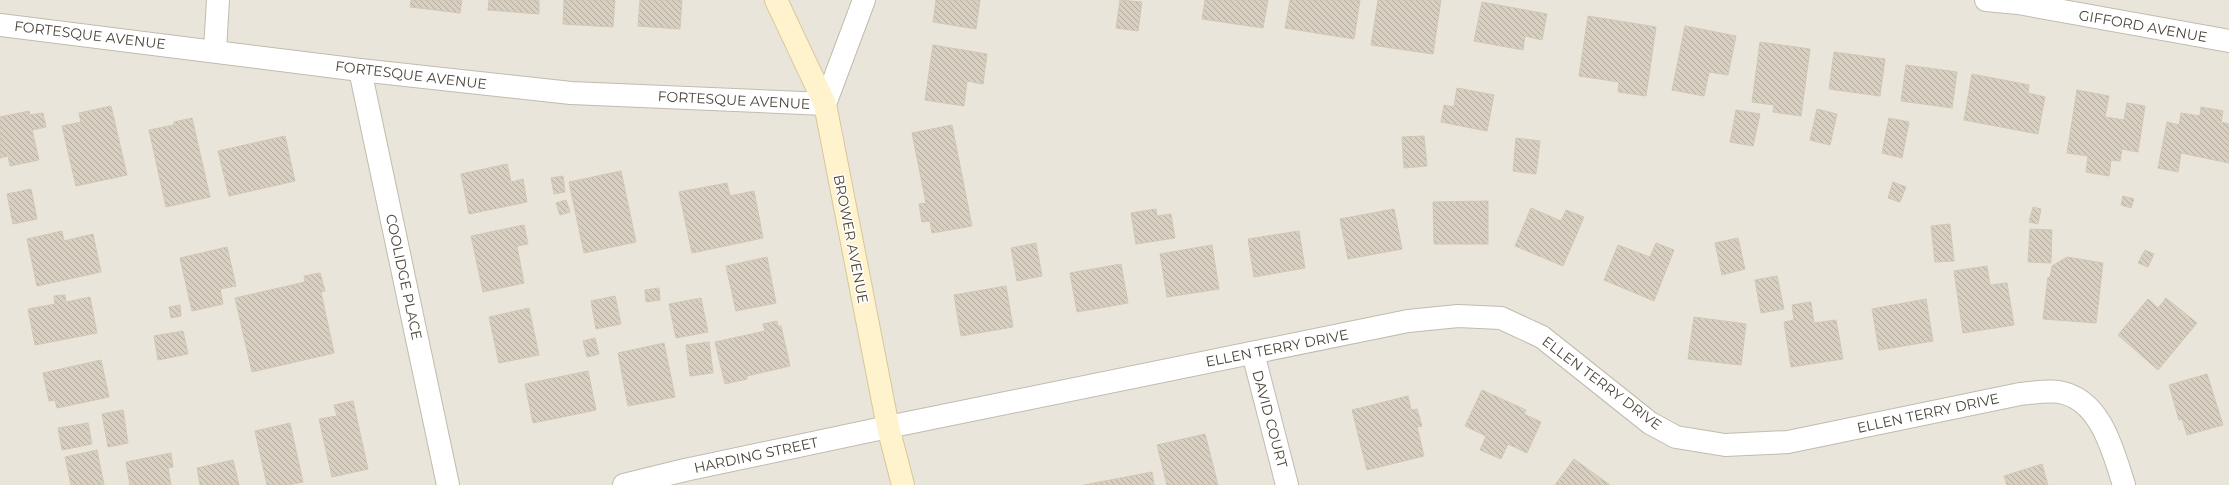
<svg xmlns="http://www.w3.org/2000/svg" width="2229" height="485" viewBox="0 0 2229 485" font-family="Montserrat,sans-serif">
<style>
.residential{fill:#eae5da}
.building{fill:url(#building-back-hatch);stroke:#d3c7b4}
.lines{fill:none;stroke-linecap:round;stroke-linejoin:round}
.street-casing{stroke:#c2bbae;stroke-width:24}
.secondary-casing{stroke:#d6c79b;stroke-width:24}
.street{stroke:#fff;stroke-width:22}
.secondary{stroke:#fff3cd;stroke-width:22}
.labels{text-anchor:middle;stroke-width:3;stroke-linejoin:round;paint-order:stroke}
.street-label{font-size:14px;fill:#4b4439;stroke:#fff}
</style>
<defs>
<pattern id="building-back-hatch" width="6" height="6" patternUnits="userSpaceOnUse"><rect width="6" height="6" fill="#d8cfc1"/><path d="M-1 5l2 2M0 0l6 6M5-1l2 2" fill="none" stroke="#b1aa9e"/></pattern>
</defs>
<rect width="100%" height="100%" fill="#f6f3ec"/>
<!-- residential -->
<rect class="residential" x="0" y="0" width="2229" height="485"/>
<!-- building -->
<g class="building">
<polygon points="411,0 462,0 460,13 410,7"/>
<polygon points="489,0 539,0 539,14 488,10"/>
<polygon points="564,0 615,0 613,27 563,24"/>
<polygon points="640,0 682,0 680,29 638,26"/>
<polygon points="936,0 980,0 976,29 933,22"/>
<polygon points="1120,0 1142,2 1138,31 1116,28"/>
<polygon points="1205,0 1268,0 1263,28 1202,19"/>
<polygon points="1290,0 1360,0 1354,39 1285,28"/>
<polygon points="1378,0 1441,0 1433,54 1371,45"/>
<polygon points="1482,2 1547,14 1542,40 1525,36 1523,50 1474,41"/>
<polygon points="1588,16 1656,27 1646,96 1618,92 1619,82 1579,76"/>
<polygon points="1685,26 1736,36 1728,75 1709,72 1704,96 1672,90"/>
<polygon points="1760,42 1810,49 1801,116 1773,112 1774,105 1752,102"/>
<polygon points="933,45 987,54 983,84 967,81 964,106 925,100"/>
<polygon points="1834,52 1885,59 1880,96 1829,89"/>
<polygon points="1906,65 1957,72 1952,108 1901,101"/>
<polygon points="1972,74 2029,85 2028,93 2045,97 2038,134 1964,120"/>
<polygon points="1457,88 1494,95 1487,131 1441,122 1444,105 1454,107"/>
<polygon points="2077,90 2109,96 2105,117 2124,120 2127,103 2145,106 2138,152 2122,149 2120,161 2111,160 2109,176 2086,172 2088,156 2067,153"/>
<polygon points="111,106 127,175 76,186 62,126 81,122 79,113"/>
<polygon points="2201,107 2223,111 2221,122 2229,124 2229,163 2181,153 2178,172 2158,168 2167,122 2179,125 2181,113 2200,116"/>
<polygon points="1817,109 1837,114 1830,145 1810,140"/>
<polygon points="1736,110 1760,114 1753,146 1730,142"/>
<polygon points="29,111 30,115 43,113 46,127 32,130 39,160 10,166 8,156 0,158 0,117"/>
<polygon points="192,118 210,197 166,207 149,130 174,125 174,122"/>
<polygon points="1889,118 1909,122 1902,158 1882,153"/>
<polygon points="952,125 972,226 932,233 930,221 922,222 919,204 926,203 912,133"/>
<polygon points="285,136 295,181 229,196 218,151"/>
<polygon points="1424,136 1427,166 1404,168 1402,137"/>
<polygon points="1516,138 1540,141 1536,174 1513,171"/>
<polygon points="507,164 511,182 523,179 527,202 469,214 461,174"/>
<polygon points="621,171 636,242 584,253 569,182"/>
<polygon points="563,176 565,192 554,194 551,178"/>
<polygon points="1893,182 1906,187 1900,202 1888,198"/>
<polygon points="727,183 730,196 754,191 763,238 692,253 679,192"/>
<polygon points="31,189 37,219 13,224 7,194"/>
<polygon points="2123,196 2134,199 2131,208 2121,205"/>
<polygon points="566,200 570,212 560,215 556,203"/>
<polygon points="1488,201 1488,244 1434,244 1433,202"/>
<polygon points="2033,207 2041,209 2038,224 2029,222"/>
<polygon points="1531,208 1561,221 1566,210 1584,217 1563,266 1515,246"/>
<polygon points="1156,209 1157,216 1171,214 1175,238 1136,244 1131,213"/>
<polygon points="1394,209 1402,249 1348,259 1340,219"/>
<polygon points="1950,224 1954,261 1935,262 1931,226"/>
<polygon points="524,225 528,244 517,246 524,283 483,292 471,236"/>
<polygon points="2030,229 2052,230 2051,263 2028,262"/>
<polygon points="62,231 64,241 93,234 101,272 37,286 27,239"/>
<polygon points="1299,231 1305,268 1254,277 1248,239"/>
<polygon points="1738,238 1745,269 1722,275 1715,243"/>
<polygon points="1036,243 1042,276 1017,281 1011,248"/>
<polygon points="1656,243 1674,250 1654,301 1604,280 1618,245 1650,257"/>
<polygon points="1212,245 1219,289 1167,297 1160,254"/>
<polygon points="227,247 236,286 220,289 223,304 192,311 180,258"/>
<polygon points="2145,250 2154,254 2148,267 2138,263"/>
<polygon points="767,257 776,303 736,311 726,266"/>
<polygon points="2067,257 2103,263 2096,323 2043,319 2048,277 2050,278 2052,266"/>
<polygon points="1121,264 1128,303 1077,312 1070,273"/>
<polygon points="1987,266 1990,285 2007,283 2014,325 1963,333 1954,271"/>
<polygon points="320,273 325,291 321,292 334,353 252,372 235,298 305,282 304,276"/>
<polygon points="1777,276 1784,309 1761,313 1755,280"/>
<polygon points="1006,286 1013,327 961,336 954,295"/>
<polygon points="659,288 660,300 646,302 645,290"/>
<polygon points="65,295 66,302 90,297 97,333 35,345 28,309 55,304 54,296"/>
<polygon points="615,296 621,324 596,329 591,301"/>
<polygon points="701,298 708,332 676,338 669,304"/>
<polygon points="2166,298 2197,323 2158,370 2118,335 2148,299 2158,308"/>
<polygon points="1926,299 1933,341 1879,350 1872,309"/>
<polygon points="1811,302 1814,323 1836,320 1843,359 1791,367 1784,322 1794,320 1792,305"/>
<polygon points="180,305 181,316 171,318 169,307"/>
<polygon points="529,308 539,355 499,363 489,317"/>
<polygon points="1694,317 1746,324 1741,365 1688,359"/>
<polygon points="777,321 778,326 781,326 790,366 747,376 747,379 725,384 715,342 765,331 763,324"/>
<polygon points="183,331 188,354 158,360 154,336"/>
<polygon points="595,338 599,354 587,357 583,341"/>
<polygon points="709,342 713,373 690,376 686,345"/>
<polygon points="664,343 675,397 628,406 618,353"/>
<polygon points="101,360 109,397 57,408 55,400 49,401 43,373"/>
<polygon points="588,371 596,410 533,423 525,384"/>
<polygon points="2207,374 2223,425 2187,435 2182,419 2179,420 2169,385"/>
<polygon points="1482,390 1526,410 1524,414 1541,422 1527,453 1508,444 1501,459 1480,450 1486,436 1465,426"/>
<polygon points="1408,396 1411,410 1417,409 1422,426 1417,427 1424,456 1367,470 1352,410"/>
<polygon points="353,401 368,469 332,477 319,419 337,416 334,405"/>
<polygon points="123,410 128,443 108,447 102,414"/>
<polygon points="88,423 92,444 62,450 58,428"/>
<polygon points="290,423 303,482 288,485 267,485 255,431"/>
<polygon points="1205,434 1218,485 1167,485 1157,445"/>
<polygon points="97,450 104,485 71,485 65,457"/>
<polygon points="171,453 173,467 168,468 171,485 130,485 126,462"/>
<polygon points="1574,459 1610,485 1555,485"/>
<polygon points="233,460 239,485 200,485 197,468"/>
<polygon points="2042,464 2048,485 2007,485 2004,476"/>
<polygon points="1152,472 1154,485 1084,485"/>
</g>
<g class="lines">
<!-- street casing -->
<g class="street-casing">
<g id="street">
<polyline points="1986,0 2018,3 2229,41"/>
<polyline points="0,25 360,70 571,93 825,104 864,0"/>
<polyline points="215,50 218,0"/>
<polyline points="360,70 448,485"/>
<polyline points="1253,353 1287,485"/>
<path d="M624,485L685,470L888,427L1408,321L1458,316L1501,318L1542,337L1650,423L1676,437L1725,445L1788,442L2020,394C2032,393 2047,390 2059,392C2101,399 2113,451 2124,485"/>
</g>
</g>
<!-- secondary casing -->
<g class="secondary-casing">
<polyline id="secondary" points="776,0 825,104 888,427 903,485"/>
</g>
<!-- street -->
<use href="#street" class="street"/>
<!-- secondary -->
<use href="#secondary" class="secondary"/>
</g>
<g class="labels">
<!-- street labels -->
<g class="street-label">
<text transform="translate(2143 26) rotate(10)" y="5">GIFFORD AVENUE</text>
<text transform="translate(90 35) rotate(7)" y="5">FORTESQUE AVENUE</text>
<text transform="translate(411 75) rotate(7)" y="5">FORTESQUE AVENUE</text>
<text transform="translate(734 100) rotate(3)" y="5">FORTESQUE AVENUE</text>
<text transform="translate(851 239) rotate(79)" y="5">BROWER AVENUE</text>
<text transform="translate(404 277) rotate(78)" y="5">COOLIDGE PLACE</text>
<text transform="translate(1277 348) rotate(-11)" y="5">ELLEN TERRY DRIVE</text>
<text transform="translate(1602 383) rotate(37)" y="5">ELLEN TERRY DRIVE</text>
<text transform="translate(1928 413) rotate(-12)" y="5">ELLEN TERRY DRIVE</text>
<text transform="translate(1270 419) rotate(75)" y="5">DAVID COURT</text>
<text transform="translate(756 455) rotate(-12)" y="5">HARDING STREET</text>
</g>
</g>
</svg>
